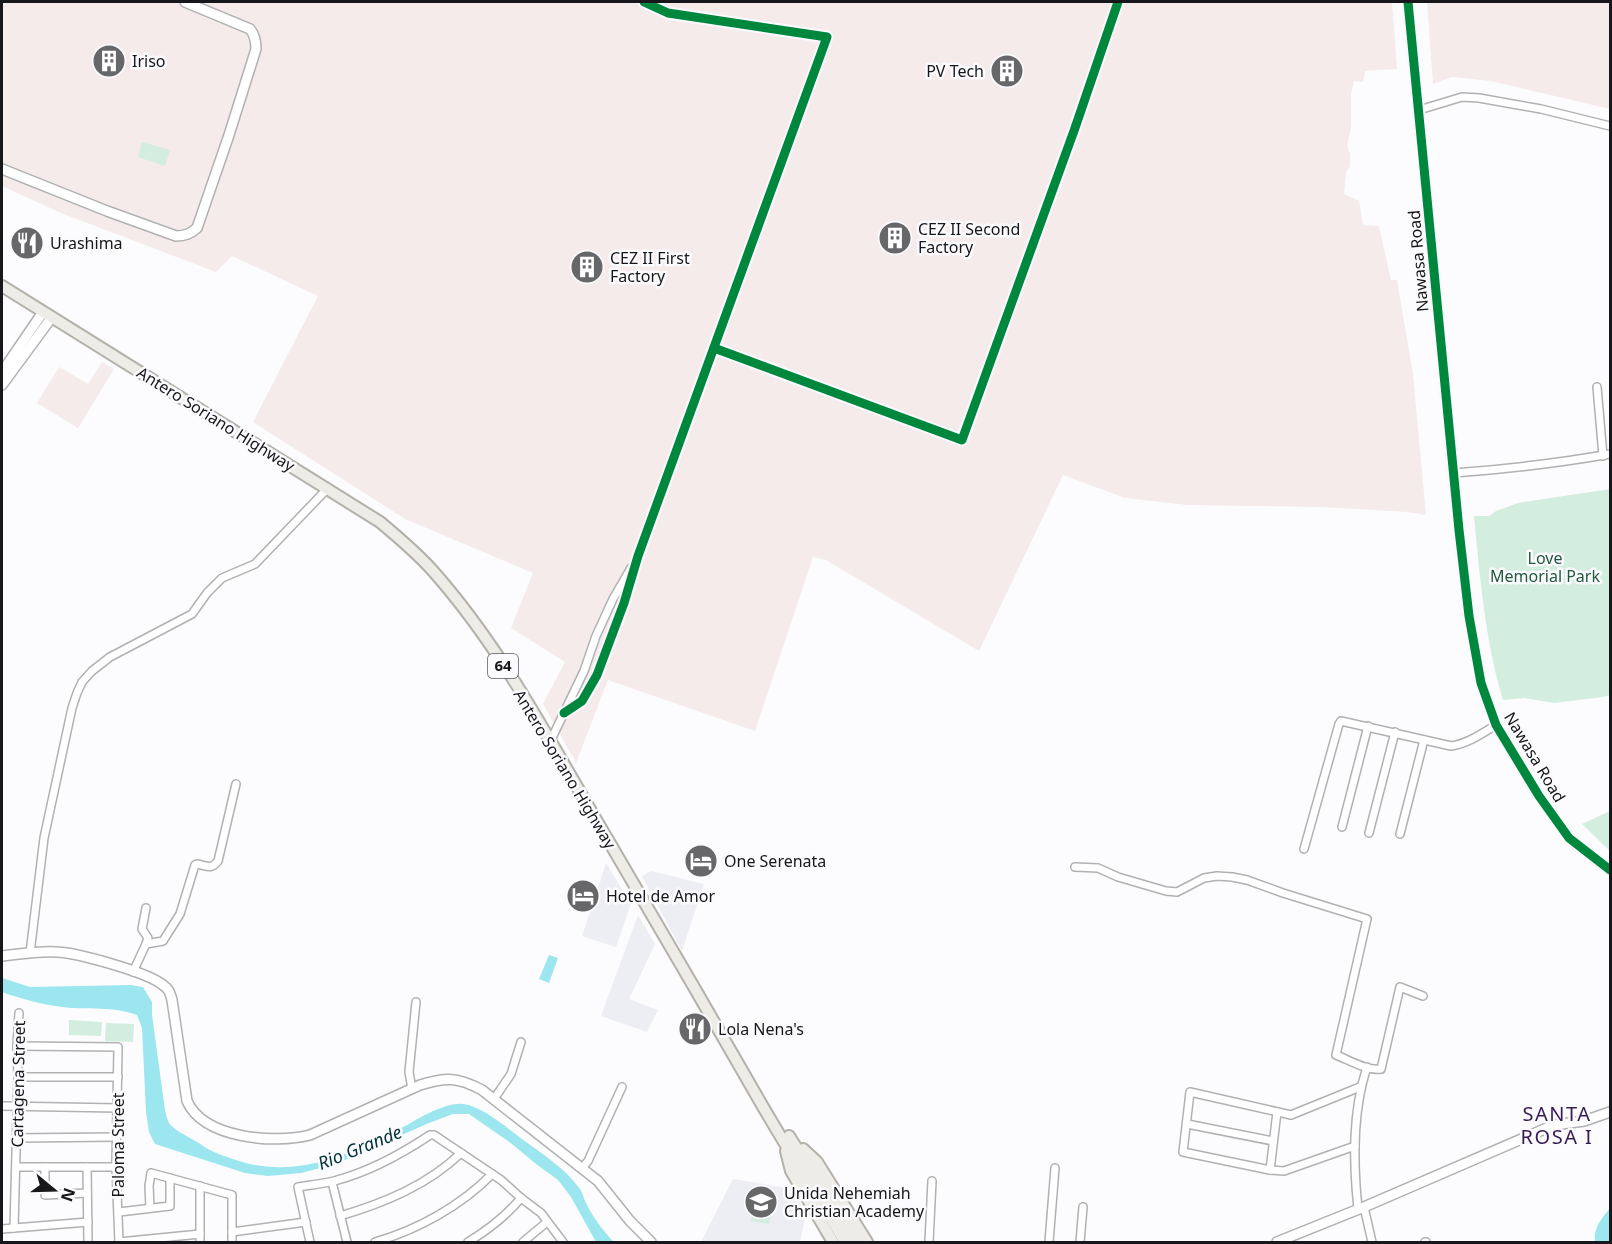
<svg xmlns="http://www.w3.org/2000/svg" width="1612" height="1244" viewBox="0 0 1612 1244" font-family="'Noto Sans',sans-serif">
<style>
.built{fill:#ededf4}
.industrial{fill:#f4ebea}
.green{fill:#d3edde}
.water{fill:#9ce6f0}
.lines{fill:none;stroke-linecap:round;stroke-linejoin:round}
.street-casing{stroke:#b1b1b4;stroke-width:10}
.secondary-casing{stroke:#b1b1b4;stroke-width:12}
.primary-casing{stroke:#b3b1a8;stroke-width:14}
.street{stroke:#fff;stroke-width:7}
.secondary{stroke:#fff;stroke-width:9}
.primary{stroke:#eeece7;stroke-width:10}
.cycleway-casing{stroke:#fbfbff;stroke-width:13}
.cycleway{stroke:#00873e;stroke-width:9}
.labels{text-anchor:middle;stroke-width:5;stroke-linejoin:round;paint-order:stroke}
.shield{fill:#fbfbff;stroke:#5b5b5f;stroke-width:1.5}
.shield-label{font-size:15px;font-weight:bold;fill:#17171b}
.poi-label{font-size:16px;fill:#17171b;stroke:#fbfbff;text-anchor:start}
.street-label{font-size:16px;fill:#17171b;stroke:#fbfbff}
.park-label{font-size:16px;fill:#21593b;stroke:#fbfbff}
.water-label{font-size:18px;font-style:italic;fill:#00343a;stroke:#fbfbff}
.quarter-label{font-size:20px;letter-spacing:1.5px;fill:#371b54;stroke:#fbfbff}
</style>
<rect width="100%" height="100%" fill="#fcfcfe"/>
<!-- built -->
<g class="built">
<polygon points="606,863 631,904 616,947 582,936"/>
<polygon points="651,871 704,884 682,951 642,876"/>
<polygon points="638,915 655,944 629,999 658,1010 647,1032 601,1016"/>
<polygon points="733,1179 794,1189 806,1215 800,1242 701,1242"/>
</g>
<!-- industrial -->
<g class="industrial">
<polygon points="2,2 1392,2 1397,69 1365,71 1363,82 1354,81 1351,94 1351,128 1347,146 1350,154 1350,166 1346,173 1344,194 1359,201 1363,225 1379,226 1391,280 1397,280 1413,374 1426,515 1407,512 1321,507 1188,505 1125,498 1063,475 979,651 826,560 813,557 755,731 608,680 576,763 543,704 565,662 511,628 533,573 405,519 253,422 318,296 232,256 216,272 61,213 2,186"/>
<polygon points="1427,2 1610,2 1610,109 1491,81 1452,77 1433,84"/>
<polygon points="102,362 114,369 78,428 37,403 59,367 88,384"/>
</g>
<!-- green -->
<g class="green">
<polygon points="142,142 170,150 165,166 138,157"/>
<path d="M1610,489V695L1603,697L1554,703L1524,698L1503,700C1485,640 1480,578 1474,516H1489L1496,511L1518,503Z"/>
<polygon points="1610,811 1610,851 1582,824"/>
<polygon points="69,1020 102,1022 101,1036 69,1035"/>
<polygon points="106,1023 134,1024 133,1042 105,1041"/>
<polygon points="755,1194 773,1197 769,1224 751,1221"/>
</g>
<!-- water -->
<g class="water">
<polygon points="549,955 558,958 549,983 539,979"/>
<path d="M2,978L30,987L131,985L143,987L152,1002V1015L165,1110C166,1114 167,1119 169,1123C176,1132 194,1139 203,1146C214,1153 224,1156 236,1160C298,1181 355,1152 409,1124C422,1116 448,1102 463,1104C482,1106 507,1128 522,1139C542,1154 564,1167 580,1189C583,1193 583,1197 585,1201C592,1216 603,1231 614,1242H596L571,1197L558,1180L536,1164L512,1144L469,1114H453L429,1123L336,1164L301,1173L268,1176L245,1173L155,1144L149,1132L146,1112L142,1028L137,1015C116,1007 94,1009 71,1008C48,1006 24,1000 2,992Z"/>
<path d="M1610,1208V1242H1595C1593,1228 1602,1218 1610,1208Z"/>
</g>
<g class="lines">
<!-- street casing -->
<g class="street-casing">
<g id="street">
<polyline points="1419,110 1462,97 1479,98 1541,109 1610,126"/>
<polyline points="714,348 962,440 1075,128 1118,2"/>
<polyline points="1597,387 1603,456"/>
<path d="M1454,473C1507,469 1559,463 1610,454"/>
<polyline points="564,713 582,701 597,675 624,603 638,556 827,37 668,13 644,2"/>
<polyline points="550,742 584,671 596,636 613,599 631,568"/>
<polyline points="1342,827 1368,726"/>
<polyline points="1369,833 1395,732"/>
<polyline points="1400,834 1424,740"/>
<path d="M1304,849L1339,724L1341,721L1451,746C1467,744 1483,733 1496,725"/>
<path d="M1075,867L1098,868L1118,877L1166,891L1177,892L1204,878L1217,876L1232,877L1247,880L1283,893L1367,919L1336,1055C1349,1060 1367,1071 1381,1069L1400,987L1423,996"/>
<polyline points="146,944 148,938 142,929 146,908"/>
<polyline points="30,953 44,838 72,708 77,693 82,682 92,671 110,657 192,614 207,593 222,578 255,564 328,488"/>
<path d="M133,972L146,944L163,941L180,914L195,865L197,864C207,866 211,870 218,861L236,784"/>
<polyline points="17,1046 118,1047 116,1167 119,1242"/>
<polyline points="18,1077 118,1077"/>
<polyline points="412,1089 409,1072 416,1002"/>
<polyline points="494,1099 511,1074 521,1042"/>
<polyline points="2,1106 117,1108"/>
<polyline points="1187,1124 1273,1141"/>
<polyline points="17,1138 116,1137"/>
<polyline points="1355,1146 1284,1171 1270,1170 1183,1152 1190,1092 1291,1115 1360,1087"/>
<polyline points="16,1167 116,1167"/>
<polyline points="45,1167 45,1195 87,1193"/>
<polyline points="87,1167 88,1242"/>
<polyline points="582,1168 588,1161 622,1087"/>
<polyline points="1270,1170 1277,1112"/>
<polyline points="332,1182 347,1242"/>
<polyline points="1364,1207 1372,1242"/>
<polyline points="150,1208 149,1186 151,1173 232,1195 232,1242"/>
<path d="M1358,1209C1353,1162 1352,1112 1367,1067"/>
<polyline points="119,1212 170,1206 170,1178"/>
<path d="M340,1216C384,1203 428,1185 461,1153"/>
<polyline points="14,1228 18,1077 17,1046 19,1013"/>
<polyline points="2,1229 88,1222"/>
<polyline points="232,1232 306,1222"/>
<polyline points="119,1242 200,1234"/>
<polyline points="200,1242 200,1186"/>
<path d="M310,1242L298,1187C310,1185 322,1184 334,1181C369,1172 400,1155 430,1135H434L501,1180L521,1198L541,1213L563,1242"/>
<path d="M375,1242C417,1230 461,1206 492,1174"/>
<path d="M468,1242C488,1230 506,1216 521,1198"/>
<polyline points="523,1242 547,1222"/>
<polyline points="929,1242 932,1181"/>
<polyline points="1049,1242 1055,1168"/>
<polyline points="1080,1242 1083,1207"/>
<polyline points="1425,1242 1426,1242"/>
</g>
</g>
<!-- secondary casing -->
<g class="secondary-casing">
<g id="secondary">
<polyline points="1408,2 1459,530 1469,616 1481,683 1496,725 1539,796 1569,838 1610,870"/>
<path d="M2,169L107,211L176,236C185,236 190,234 197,228L229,135L256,49C256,41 255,35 250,29L185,2"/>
<polyline points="2,372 43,312"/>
<polyline points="2,385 52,317"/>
<path d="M2,956C20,954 39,951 57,952C78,953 147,972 163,985C169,989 170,993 172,1000L187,1101C204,1139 275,1144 310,1135L420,1085C446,1077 458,1077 482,1090L598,1181L630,1221L651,1242"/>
<polyline points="1277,1242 1364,1207 1554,1125 1584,1121 1610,1112"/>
</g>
</g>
<!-- primary casing -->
<g class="primary-casing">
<g id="primary">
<path d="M2,286L380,522C398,537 417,553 433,571C504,651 554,749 608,840C655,920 701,999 747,1079C778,1134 812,1188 845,1242"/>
<polyline points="789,1136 856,1242"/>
<polyline points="803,1149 817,1162 867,1242"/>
<polyline points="786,1151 791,1171 833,1242"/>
</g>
</g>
<!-- street -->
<use href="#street" class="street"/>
<!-- secondary -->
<use href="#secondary" class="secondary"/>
<!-- primary -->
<use href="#primary" class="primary"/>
<!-- cycleway casing -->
<g class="cycleway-casing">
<g id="cycleway">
<polyline points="1408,2 1459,530 1469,616 1481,683 1496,725 1539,796 1569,838 1610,870"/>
<polyline points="714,348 962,440 1075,128 1118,2"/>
<polyline points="564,713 582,701 597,675 624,603 638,556 827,37 668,13 644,2"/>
</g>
</g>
<!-- cycleway -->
<use href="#cycleway" class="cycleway"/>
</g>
<!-- icons -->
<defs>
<g id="building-disc" transform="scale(1.725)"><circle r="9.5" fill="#67676a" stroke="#fbfbff"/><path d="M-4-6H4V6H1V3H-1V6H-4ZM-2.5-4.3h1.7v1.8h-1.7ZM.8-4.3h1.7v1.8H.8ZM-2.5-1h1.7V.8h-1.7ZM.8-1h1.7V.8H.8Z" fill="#fff"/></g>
<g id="restaurant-disc" transform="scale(1.725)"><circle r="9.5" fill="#67676a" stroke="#fbfbff"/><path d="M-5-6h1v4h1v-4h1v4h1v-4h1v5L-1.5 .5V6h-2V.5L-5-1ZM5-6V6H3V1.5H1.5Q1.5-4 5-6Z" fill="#fff"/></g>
<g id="hotel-disc" transform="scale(1.725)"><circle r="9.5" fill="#67676a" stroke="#fbfbff"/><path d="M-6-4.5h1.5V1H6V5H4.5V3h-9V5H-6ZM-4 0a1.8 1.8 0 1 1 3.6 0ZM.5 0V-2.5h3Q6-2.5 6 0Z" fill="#fff"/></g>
<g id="school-disc" transform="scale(1.725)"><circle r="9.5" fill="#67676a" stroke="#fbfbff"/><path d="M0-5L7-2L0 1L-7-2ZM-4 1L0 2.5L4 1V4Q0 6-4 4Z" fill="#fff"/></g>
</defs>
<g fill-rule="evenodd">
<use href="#building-disc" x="109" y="61"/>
<use href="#building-disc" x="1007" y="71"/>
<use href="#building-disc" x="895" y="238"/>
<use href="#restaurant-disc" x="27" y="243"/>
<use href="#building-disc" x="587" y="267"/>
<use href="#hotel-disc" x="701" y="861"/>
<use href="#hotel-disc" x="583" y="896"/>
<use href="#restaurant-disc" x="695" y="1029"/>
<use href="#school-disc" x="761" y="1202"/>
</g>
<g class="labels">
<!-- shield labels -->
<rect class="shield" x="488" y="654" width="30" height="24" rx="4.5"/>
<g class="shield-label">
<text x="503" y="671">64</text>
</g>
<!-- poi labels -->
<g class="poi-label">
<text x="132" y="67">Iriso</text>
<text x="984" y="77" text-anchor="end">PV Tech</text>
<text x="918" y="235">CEZ II Second<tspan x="918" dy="18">Factory</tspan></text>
<text x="50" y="249">Urashima</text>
<text x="610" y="264">CEZ II First<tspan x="610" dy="18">Factory</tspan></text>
<text x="724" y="867">One Serenata</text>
<text x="606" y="902">Hotel de Amor</text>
<text x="718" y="1035">Lola Nena's</text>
<text x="784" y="1199">Unida Nehemiah<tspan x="784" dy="18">Christian Academy</tspan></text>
</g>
<!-- street labels -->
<g class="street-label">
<text transform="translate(1418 261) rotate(-95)" y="6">Nawasa Road</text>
<text transform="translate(216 419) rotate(32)" y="6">Antero Soriano Highway</text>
<text transform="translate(1535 757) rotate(59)" y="6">Nawasa Road</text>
<text transform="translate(565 769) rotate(59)" y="6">Antero Soriano Highway</text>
<text transform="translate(18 1084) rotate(-89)" y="6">Cartagena Street</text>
<text transform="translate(118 1145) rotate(-90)" y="6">Paloma Street</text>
</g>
<!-- park labels -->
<g class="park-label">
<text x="1545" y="564">Love<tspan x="1545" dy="18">Memorial Park</tspan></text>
</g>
<!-- water labels -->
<g class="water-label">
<text transform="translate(360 1148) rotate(-22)" y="6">Rio Grande</text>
</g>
<!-- quarter labels -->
<g class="quarter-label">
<text x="1557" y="1121">SANTA<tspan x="1557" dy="23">ROSA I</tspan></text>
</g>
</g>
<!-- border -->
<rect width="1612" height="1244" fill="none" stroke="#17171b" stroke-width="6"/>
<!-- north arrow -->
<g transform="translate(54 1190) rotate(109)" stroke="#fbfbff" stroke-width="4.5" paint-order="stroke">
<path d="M0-4.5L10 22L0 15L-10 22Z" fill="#17171b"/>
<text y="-9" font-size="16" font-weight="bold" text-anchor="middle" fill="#17171b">N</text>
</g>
</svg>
